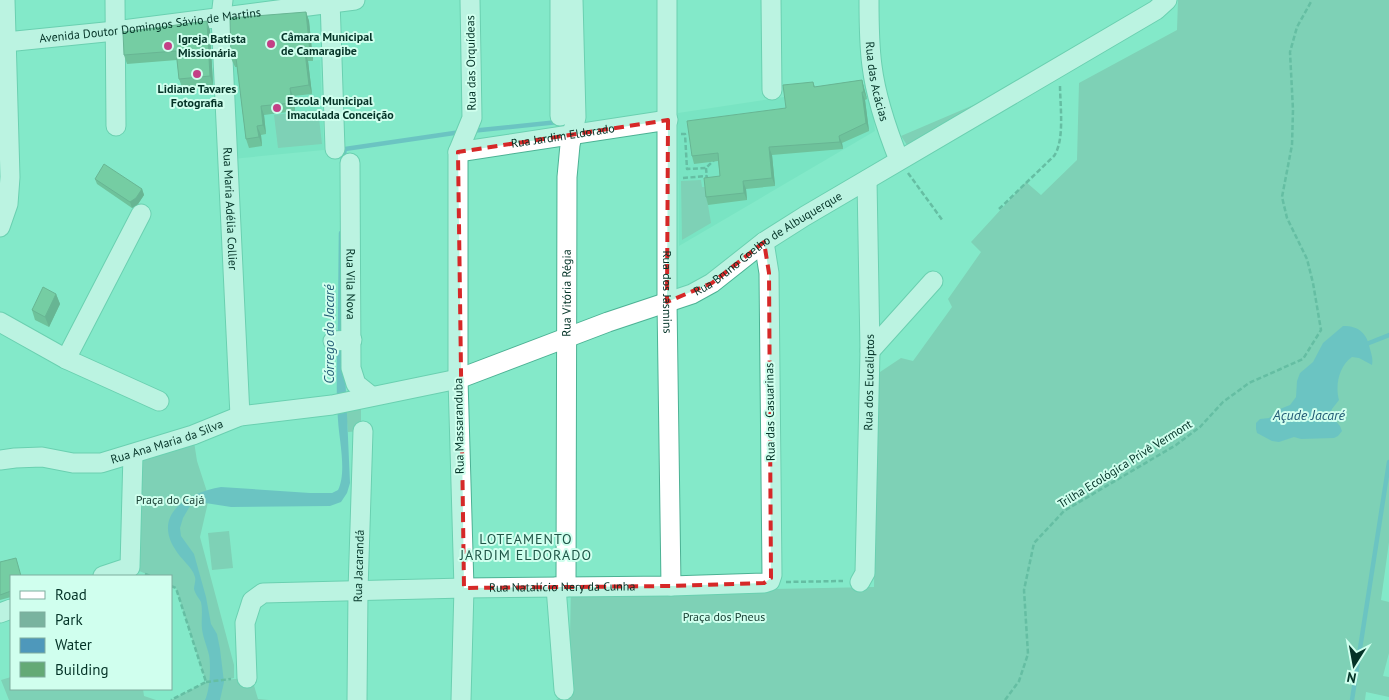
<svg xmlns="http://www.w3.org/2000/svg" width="1389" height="700" viewBox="0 0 1389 700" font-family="'PT Sans',sans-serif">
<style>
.built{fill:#6edebc}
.green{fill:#79b39f}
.water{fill:#4e98bb}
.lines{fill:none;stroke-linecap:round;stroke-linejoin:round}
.stream{stroke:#4e98bb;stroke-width:4.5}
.minor-casing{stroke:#4cb294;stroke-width:21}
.path{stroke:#418a75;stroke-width:2.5;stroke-dasharray:5 2.5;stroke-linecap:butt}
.minor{stroke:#fff;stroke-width:19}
.wall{fill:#569265}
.shaded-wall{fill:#467753}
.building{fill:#64aa76;stroke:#467753}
.marked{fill:none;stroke:#d62828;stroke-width:4;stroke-dasharray:10 6;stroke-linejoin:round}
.poi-dot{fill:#c34086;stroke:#d0ffee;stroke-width:2}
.labels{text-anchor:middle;stroke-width:4;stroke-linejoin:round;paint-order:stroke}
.street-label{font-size:12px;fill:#043327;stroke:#d0ffee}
.poi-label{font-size:12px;font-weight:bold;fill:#043327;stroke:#d0ffee;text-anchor:start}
.park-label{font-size:12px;fill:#1c4236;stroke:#d0ffee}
.water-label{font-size:14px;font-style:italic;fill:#245d77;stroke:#d0ffee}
.neighbourhood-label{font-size:14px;letter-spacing:1px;fill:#205647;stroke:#d0ffee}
</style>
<rect width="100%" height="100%" fill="#84e9c9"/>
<!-- built -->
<g class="built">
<polygon points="320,60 324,150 232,159 233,67"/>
<polygon points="870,84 875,131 679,246 678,113"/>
</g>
<!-- green -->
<g class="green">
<polygon points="1178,0 1389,0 1389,542 1381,600 1389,602 1389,653 1383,676 1389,677 1389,697 1366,692 1365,700 556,700 569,693 571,584 773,589 874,587 877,374 901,358 913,361 952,307 948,299 981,252 971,242 1026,182 1041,195 1077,160 1079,83 1177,30"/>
<polygon points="990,98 907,145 901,136"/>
<polygon points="318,110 322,144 278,148 274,115"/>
<polygon points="701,180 702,187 705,187 711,223 682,240 681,181"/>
<polygon points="361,399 361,431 348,432 345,402"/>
<polygon points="193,435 197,461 209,498 200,537 234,665 234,678 226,680 244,678 253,682 258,699 269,700 171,700 206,682 176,588 171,586 171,576 151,576 130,567 133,454"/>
<polygon points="229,531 233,568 212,570 208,533"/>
<polygon points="11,677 11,689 143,689 144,696 156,700 9,700 1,680"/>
</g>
<!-- water -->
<g class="water">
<path d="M1343,326C1360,326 1367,334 1370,349C1372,356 1373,359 1372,365L1359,358L1352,357C1339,366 1335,385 1339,400L1332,409L1330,414L1340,426L1342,431L1338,436L1334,438L1301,439L1294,437L1279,442L1272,441L1257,433L1256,429V423L1260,419L1269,418L1280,409L1290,405L1296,397L1297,381L1300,373L1313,362L1323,343Z"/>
<path d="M344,347L350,483L347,493L341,502L330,506L231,507L199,502L190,506L183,518L180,528L181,536L194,554L206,597L211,624L217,634L220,649L224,682L220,700H205C210,690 211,666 209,655C207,646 203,638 202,629C201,620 203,611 201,602C199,598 195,594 194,589C194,585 196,581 195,577C192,566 180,559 175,549C152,513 190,492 221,487L310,493H332L338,490C347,472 339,440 338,420C336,397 337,373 337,349Z"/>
</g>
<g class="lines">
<!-- stream -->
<g class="stream">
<polyline points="471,131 558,122"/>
<polyline points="342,163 345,149 461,132"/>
<polyline points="340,336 341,233"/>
<polyline points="1369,343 1389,335"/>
<polyline points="1352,700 1389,462"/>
</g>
<!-- minor casing -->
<g class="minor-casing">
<g id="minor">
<polyline points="115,0 116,126"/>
<path id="s1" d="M223,0L221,17L240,416"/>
<polyline points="330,0 335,149"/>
<polyline points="560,0 560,116"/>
<path id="s2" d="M667,0V302L671,586"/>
<polyline points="771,0 772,90"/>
<path id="s3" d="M869,0C869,22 869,44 872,66C876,98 887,130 899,160"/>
<path id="s4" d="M6,42L115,31L355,0"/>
<path id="s5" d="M458,152L668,120"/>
<path id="s6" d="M350,163L351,368L356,384L371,396"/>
<polyline points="0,227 8,204 10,177 5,0"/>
<polyline points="0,322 66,359 159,401"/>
<polyline points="333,341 352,340"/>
<polyline points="870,351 933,281"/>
<polyline points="66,359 141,214"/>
<path id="s7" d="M0,460L15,458L42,457L73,463H101L193,435L240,416L332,405L458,379L608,322L692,294L712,283L764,242L805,216L1156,10L1167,0"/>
<polyline points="103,576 130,567 133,454"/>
<path id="s8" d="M860,582L865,573L870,351L867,180"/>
<polyline points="556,587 564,690"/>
<path id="s9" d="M566,587L567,177L570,145L576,117L573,0"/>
<polyline points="0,613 11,609"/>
<path id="s10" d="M247,678L245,623L252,601L263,593L464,588L671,586L764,583L770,581L772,575L769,273L764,242"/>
<path id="s11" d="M357,700L358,591L363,431"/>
<polyline points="461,700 464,588 458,379 458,152 472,118 470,0"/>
</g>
</g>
<!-- path -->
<g class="path">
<polyline points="681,134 685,134 687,169 706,168 714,160"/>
<polyline points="706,168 707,179"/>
<polyline points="908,173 943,221"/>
<polyline points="683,178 707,176"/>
<path d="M999,209L1054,156C1065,140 1060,105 1060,85"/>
<polyline points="145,574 151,576"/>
<polyline points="786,582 843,581"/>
<polyline points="171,586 176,588 206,682 171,700"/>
<polyline points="206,682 231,679"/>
<polyline points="1005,700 1019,681 1028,654 1024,590 1034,543 1064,511 1176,445 1200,427 1223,402 1249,383 1303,359 1321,330 1313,283 1307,259 1287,218 1282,197 1292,145 1293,110 1290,52 1297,27 1312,0"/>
</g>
<!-- minor -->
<use href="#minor" class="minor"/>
</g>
<!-- wall -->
<g class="wall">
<polygon points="306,12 309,21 313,61 308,61 312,94 293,96 295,111 264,115 266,134 261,135 262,146 249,148 246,139 237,67 235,67 231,58"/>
<polygon points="210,30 213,85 182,87 179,79 177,60 127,64 124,55"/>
<polygon points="862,80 867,99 865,100 869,131 842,143 843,149 772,155 775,186 746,189 747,200 708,205 706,197 720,176 718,161 694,164 692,156 786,108 813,82 815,87"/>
<polygon points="95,179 142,189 144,195 138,204 132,208 97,184"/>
<polygon points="56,294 60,304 49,327 35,320 32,310"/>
<polygon points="0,562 11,576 11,597 0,600"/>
</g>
<!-- shaded-wall -->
<g class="shaded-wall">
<polygon points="306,12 309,21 313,61 310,52"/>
<polygon points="207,21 210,30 213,85 210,76"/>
<polygon points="305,52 308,61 312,94 309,85"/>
<polygon points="862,80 864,88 867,99 864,92"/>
<polygon points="290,88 293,96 295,111 292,103"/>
<polygon points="862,92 865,100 869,131 866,123"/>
<polygon points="261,106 264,115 266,134 263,125"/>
<polygon points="257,126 261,135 262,146 259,137"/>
<polygon points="839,136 842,143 843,149 840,142"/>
<polygon points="769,147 772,155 775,186 772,178"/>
<polygon points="743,181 746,189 747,200 744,193"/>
<polygon points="142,189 144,195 138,204 132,208 130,202"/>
<polygon points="56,294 60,304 49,327 45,317"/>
</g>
<!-- building -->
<g class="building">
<polygon points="306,12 310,52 305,52 309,85 290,88 292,103 261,106 263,125 257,126 259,137 246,139 236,58 231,58 230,18"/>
<polygon points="207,21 210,76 179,79 176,51 124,55 123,32"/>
<polygon points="862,80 864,92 862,92 866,123 839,136 840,142 769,147 772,178 743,181 744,193 706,197 704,178 720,176 718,153 692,156 687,121 786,108 783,85 813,82 814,87"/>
<polygon points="104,164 142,189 136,198 130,202 95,179"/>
<polygon points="43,287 56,294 45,317 32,310"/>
<polygon points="16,558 21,576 11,576 11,591 0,595 0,562"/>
</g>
<!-- marked area -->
<path d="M0 0H1389V700H0ZM668,120L667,302L712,283L764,242L769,273L771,578L764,583L671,586L464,588L458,152Z" fill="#84e9c9" fill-opacity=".55" fill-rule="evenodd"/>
<path class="marked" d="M668,120L667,302L712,283L764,242L769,273L771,578L764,583L671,586L464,588L458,152Z"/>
<!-- markers -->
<g class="poi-dot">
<circle cx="271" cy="44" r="5"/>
<circle cx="168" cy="46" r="5"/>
<circle cx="197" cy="74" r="5"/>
<circle cx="277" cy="108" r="5"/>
</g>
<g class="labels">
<!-- street labels -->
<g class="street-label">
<text dy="4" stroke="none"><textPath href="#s4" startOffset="145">Avenida Doutor Domingos Sávio de Martins</textPath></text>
<text transform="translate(471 63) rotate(-91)" y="4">Rua das Orquídeas</text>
<text dy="4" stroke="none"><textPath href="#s3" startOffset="82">Rua das Acácias</textPath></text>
<text dy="4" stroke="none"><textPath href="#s5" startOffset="106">Rua Jardim Eldorado</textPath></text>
<text dy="4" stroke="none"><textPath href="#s1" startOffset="209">Rua Maria Adélia Collier</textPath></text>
<text dy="4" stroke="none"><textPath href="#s7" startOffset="810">Rua Bruno Coelho de Albuquerque</textPath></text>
<text dy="4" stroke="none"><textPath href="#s6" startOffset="121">Rua Vila Nova</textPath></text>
<text dy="4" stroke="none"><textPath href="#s9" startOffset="294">Rua Vitória Régia</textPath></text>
<text dy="4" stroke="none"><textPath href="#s2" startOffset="292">Rua dos Jasmins</textPath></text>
<text dy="4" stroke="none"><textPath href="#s8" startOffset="201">Rua dos Eucaliptos</textPath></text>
<text transform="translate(770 412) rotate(-91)" y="4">Rua das Casuarinas</text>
<text transform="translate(459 426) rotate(-91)" y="4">Rua Massaranduba</text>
<text dy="4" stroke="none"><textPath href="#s7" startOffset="171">Rua Ana Maria da Silva</textPath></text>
<text transform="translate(1125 464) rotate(-32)" y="4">Trilha Ecológica Privê Vermont</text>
<text dy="4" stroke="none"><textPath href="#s11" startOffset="134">Rua Jacarandá</textPath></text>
<text dy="4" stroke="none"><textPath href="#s10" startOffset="391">Rua Natalício Nery da Cunha</textPath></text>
</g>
<!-- poi labels -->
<g class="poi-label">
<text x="281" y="41">Câmara Municipal<tspan x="281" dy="14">de Camaragibe</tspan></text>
<text x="178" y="43">Igreja Batista<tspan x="178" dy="14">Missionária</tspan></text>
<text x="197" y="93" text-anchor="middle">Lidiane Tavares<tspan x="197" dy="14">Fotografia</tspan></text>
<text x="287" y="105">Escola Municipal<tspan x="287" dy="14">Imaculada Conceição</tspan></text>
</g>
<!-- park labels -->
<g class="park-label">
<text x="170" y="504">Praça do Cajá</text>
<text x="724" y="621">Praça dos Pneus</text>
</g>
<!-- water labels -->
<g class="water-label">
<text transform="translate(329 334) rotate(-90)" y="5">Córrego do Jacaré</text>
<text x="1309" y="420">Açude Jacaré</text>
</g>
<!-- neighbourhood labels -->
<g class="neighbourhood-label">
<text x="526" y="544">LOTEAMENTO<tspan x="526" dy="16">JARDIM ELDORADO</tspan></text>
</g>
</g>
<!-- legend -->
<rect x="10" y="575" width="162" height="115" fill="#d0ffee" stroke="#7ead9e"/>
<rect x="20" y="591" width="25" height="8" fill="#ffffff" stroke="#7ead9e"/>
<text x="55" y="600" font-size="15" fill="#043327">Road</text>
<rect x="20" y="612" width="25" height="15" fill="#79b39f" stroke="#7ead9e"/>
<text x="55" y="625" font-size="15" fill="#043327">Park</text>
<rect x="20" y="638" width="25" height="15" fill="#4e98bb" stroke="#7ead9e"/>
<text x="55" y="650" font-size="15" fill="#043327">Water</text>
<rect x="20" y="662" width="25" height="15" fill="#64aa76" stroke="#7ead9e"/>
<text x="55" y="675" font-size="15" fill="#043327">Building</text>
<!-- north arrow -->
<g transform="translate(1354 665) rotate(191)" stroke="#d0ffee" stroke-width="4" paint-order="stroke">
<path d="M0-4L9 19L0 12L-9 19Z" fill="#043327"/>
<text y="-8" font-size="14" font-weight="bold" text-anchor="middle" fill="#043327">N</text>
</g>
</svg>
